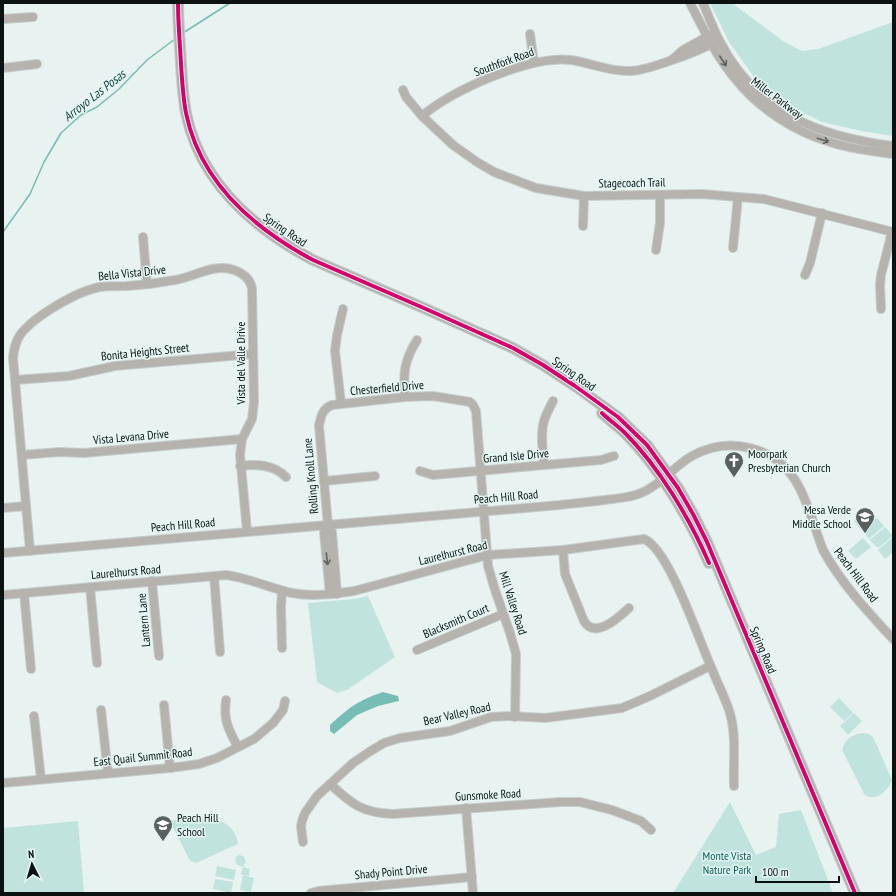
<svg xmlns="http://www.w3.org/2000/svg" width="896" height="896" viewBox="0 0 896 896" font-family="'PT Sans Narrow',sans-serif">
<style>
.green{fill:#c0e3de}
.water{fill:#75bdb5}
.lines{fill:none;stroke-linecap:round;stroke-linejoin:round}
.stream{stroke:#75bdb5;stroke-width:1.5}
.minor-casing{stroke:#c5cecc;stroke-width:10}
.major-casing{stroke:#c5cecc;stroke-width:12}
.minor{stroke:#b6b2ad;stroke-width:8}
.major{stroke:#b5b3b0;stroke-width:10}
.cycleway-casing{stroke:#e4f7f4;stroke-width:6}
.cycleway{stroke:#d6006c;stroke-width:4}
.oneway{stroke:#60625f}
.labels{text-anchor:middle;stroke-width:3;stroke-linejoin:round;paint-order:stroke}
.street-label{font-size:12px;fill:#0b1211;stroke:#e4f7f4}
.poi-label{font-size:12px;fill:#0b1211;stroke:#e4f7f4;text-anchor:start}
.park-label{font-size:12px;fill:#045c54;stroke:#e4f7f4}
.water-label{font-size:13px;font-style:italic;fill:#194540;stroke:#e4f7f4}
</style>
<rect width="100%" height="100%" fill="#e8f3f1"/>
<!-- green -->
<g class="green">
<polygon points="710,3 732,3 783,41 802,51 818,49 893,22 893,136 861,131 822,122 792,107 757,81 729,42"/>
<polygon points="869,508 876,517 861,530 854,521"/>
<polygon points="877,518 884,526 869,539 862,530"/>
<polygon points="885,527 893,536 878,548 870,540"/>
<polygon points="893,537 893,552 885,559 878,550"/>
<polygon points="863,538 871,547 856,559 848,551"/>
<polygon points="368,596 395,657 347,690 337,693 317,682 308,603 353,599"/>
<polygon points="839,698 853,713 844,721 830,707"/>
<polygon points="854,713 862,721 848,735 840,726"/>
<path d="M864,733L869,734L873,737L892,780C888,791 875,803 864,794L842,750C845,739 852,734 864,733Z"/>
<polygon points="730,802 756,855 776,847 779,814 801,810 833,893 673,893"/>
<path d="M191,817C206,817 225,818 234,832C236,835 237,840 238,844L196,863L190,861L170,821Z"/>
<polygon points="78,821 84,893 3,893 3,828"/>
<polygon points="240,855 244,857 246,862 243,867 250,869 249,876 241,874 243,867 237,865 235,859 237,856"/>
<polygon points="217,866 236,870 234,880 215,876"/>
<polygon points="243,875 254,878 251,892 240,890"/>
<polygon points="215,879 233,882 231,893 213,889"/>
</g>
<!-- water -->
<path class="water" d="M383,692L398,696L399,701L378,706L357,715L334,734L330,731V725C350,707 357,701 383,692Z"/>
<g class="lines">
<!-- stream -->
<g class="stream">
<polyline points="183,33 230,3"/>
<polyline points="3,232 30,194 44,162 61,133 81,115 97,107 119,89 147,60 175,39"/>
</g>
<!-- minor casing -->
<g class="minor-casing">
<g id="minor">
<path d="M690,3C704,30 717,58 737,81C760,109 795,132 830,142C850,149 872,151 893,154"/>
<path d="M703,3C708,15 713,28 719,40C757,113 816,136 893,146"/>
<polyline points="3,19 33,17"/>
<polyline points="530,34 534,63"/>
<polyline points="672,60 683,50 710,35"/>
<polyline points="3,68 37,64"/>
<polyline points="403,90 406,97 422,116 453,145 477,162 494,172 536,188 584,196 701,194 764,199 893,232"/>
<path d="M422,116C453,90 530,55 571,60C591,63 610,72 631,71C645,70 658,65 672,60C688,55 704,48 719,40"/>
<polyline points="583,226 584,196"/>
<polyline points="143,237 147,284"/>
<polyline points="733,248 738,197"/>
<polyline points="656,250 660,223 660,195"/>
<polyline points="805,275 810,263 822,213"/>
<polyline points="881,309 880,285 881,275 892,232"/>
<polyline points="15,380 69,376 115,366 253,354"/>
<path d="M405,397C403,373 404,361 417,340"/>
<polyline points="341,403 335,351 337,335 343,309"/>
<polyline points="22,455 60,452 84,453 242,439"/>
<path d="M544,465C543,451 540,435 544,421C546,414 550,407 553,401"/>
<path d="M240,466C256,464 274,464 286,477"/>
<polyline points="420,471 433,475 601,460 614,456"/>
<polyline points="324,481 375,476"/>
<polyline points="3,508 26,506"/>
<polyline points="328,525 324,533 330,594"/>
<path d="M563,550L565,574L584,621C595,640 619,617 629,608"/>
<path d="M30,551L13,358C14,349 15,343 20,335C33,317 77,291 100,287C108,286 118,286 127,286C143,285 159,283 175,280C194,277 214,263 234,270C243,273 250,279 252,288L254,402L252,419L242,439L240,455L247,531"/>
<path d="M3,553L560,505C575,503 590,502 605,500C617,498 630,498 641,493C661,485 674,466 692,456C730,435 777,447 798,485C809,505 815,529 823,550C841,583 868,612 893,639"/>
<polyline points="214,576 220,652"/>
<polyline points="152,581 159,656"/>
<polyline points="90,587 97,663"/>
<polyline points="24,593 31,669"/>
<path d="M337,594L332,532L328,525L319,426C321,416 322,409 332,405L405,397L433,396L470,402L473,405L476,411L488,566L495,590L510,633L516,654L515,717"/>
<path d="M3,595L226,575C249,578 270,588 292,593C312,597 334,594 354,591L488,555L563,550L644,539C668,548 698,637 709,662C715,678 723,693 729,710C737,735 733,760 734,786"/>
<polyline points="282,648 281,607 282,591"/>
<polyline points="417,650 503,614"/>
<path d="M226,700C223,720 229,731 238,747"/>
<polyline points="164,705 170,768"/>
<polyline points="101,710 108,773"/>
<polyline points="34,716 41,779"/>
<polyline points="3,783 170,768 199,764 217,758 254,739 273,723 283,710 285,701"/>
<path d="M330,784C352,804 362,813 393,814L560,802H580L612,810L641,821L651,830"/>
<polyline points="466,808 473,893"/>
<polyline points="303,842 301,827 302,821 305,813 317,796 353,763 369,752 384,743 400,738 450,731 491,717 511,716 545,718 622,708 650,696 710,666"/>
<polyline points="311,893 318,891 472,877"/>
</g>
</g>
<!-- major casing -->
<g class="major-casing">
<g id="major">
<path d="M178,3C178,23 180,44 181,64C182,80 183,97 186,113C200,182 253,228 313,260L426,309L513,348L543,365L575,386L618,417L647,445L678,488L693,514L707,542L855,893"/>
<path d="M602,413C609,420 618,426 625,433C659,467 690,519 709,563"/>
</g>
</g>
<!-- minor -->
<use href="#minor" class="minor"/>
<!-- major -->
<use href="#major" class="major"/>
<!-- cycleway casing -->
<g class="cycleway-casing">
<g id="cycleway">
<path d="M178,3C178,23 180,44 181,64C182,80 183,97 186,113C200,182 253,228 313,260L426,309L513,348L543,365L575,386L618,417L647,445L678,488L693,514L707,542L855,893"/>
<path d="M602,413C609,420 618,426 625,433C659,467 690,519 709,563"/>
</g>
</g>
<!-- cycleway -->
<use href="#cycleway" class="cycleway"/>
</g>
<!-- one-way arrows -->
<defs><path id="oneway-shaft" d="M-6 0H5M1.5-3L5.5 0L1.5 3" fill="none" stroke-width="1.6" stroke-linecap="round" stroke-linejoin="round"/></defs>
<g class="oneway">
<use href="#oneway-shaft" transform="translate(723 61) rotate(57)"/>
<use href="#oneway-shaft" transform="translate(823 140) rotate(18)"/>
<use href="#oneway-shaft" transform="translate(327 559) rotate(84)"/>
</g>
<!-- icons -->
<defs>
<g id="church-pin" transform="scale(1)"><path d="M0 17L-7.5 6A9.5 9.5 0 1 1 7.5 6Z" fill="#58615f" stroke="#e4f7f4"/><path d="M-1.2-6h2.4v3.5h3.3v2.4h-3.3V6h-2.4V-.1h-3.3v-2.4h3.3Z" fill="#fff"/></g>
<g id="school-pin" transform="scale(1)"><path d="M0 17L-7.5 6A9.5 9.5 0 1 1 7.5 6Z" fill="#58615f" stroke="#e4f7f4"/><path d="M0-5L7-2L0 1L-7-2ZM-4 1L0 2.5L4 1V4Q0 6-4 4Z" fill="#fff"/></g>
</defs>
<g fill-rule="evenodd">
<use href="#church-pin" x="734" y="461"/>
<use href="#school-pin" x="865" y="517"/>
<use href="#school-pin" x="163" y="825"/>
</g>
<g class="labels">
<!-- street labels -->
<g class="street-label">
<text transform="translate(504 62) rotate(-20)" y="4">Southfork Road</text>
<text transform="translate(777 98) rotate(37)" y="4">Miller Parkway</text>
<text transform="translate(632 183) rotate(-1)" y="4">Stagecoach Trail</text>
<text transform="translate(285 230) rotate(34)" y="4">Spring Road</text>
<text transform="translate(132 273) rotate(-6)" y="4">Bella Vista Drive</text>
<text transform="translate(145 352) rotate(-6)" y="4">Bonita Heights Street</text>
<text transform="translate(241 363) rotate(-90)" y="4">Vista del Valle Drive</text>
<text transform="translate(574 374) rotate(35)" y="4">Spring Road</text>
<text transform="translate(387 388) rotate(-5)" y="4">Chesterfield Drive</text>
<text transform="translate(131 437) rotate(-5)" y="4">Vista Levana Drive</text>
<text transform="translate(516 456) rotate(-5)" y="4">Grand Isle Drive</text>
<text transform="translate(311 476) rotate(-95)" y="4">Rolling Knoll Lane</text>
<text transform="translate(506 497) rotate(-5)" y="4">Peach Hill Road</text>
<text transform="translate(183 525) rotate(-5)" y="4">Peach Hill Road</text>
<text transform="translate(453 553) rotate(-14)" y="4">Laurelhurst Road</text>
<text transform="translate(126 572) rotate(-5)" y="4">Laurelhurst Road</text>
<text transform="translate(856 575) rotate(53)" y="4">Peach Hill Road</text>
<text transform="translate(513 603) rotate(72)" y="4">Mill Valley Road</text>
<text transform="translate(144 620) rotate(-95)" y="4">Lantern Lane</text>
<text transform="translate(456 621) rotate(-23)" y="4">Blacksmith Court</text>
<text transform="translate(763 650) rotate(67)" y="4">Spring Road</text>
<text transform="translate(457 714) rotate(-13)" y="4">Bear Valley Road</text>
<text transform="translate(143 757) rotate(-6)" y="4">East Quail Summit Road</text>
<text transform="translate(488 795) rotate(-3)" y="4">Gunsmoke Road</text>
<text transform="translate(391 872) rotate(-5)" y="4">Shady Point Drive</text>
</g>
<!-- poi labels -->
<g class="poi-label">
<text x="748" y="458">Moorpark<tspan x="748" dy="14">Presbyterian Church</tspan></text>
<text x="851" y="514" text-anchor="end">Mesa Verde<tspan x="851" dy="14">Middle School</tspan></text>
<text x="177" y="822">Peach Hill<tspan x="177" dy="14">School</tspan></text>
</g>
<!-- park labels -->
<g class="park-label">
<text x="727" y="860">Monte Vista<tspan x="727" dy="14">Nature Park</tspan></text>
</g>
<!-- water labels -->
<g class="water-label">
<text transform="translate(94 95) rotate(-38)" y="5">Arroyo Las Posas</text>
</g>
</g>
<!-- border -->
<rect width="896" height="896" fill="none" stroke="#0b1211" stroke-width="8"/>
<!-- north arrow -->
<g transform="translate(32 864) rotate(355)" stroke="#e4f7f4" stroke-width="3" paint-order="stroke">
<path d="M0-3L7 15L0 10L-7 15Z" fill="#0b1211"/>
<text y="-6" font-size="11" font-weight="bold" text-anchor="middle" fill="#0b1211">N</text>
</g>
<!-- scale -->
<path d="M756 876v6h83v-6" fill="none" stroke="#0b1211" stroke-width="2"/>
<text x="762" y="876" font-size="12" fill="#0b1211" stroke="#e4f7f4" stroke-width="3" paint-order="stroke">100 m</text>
</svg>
